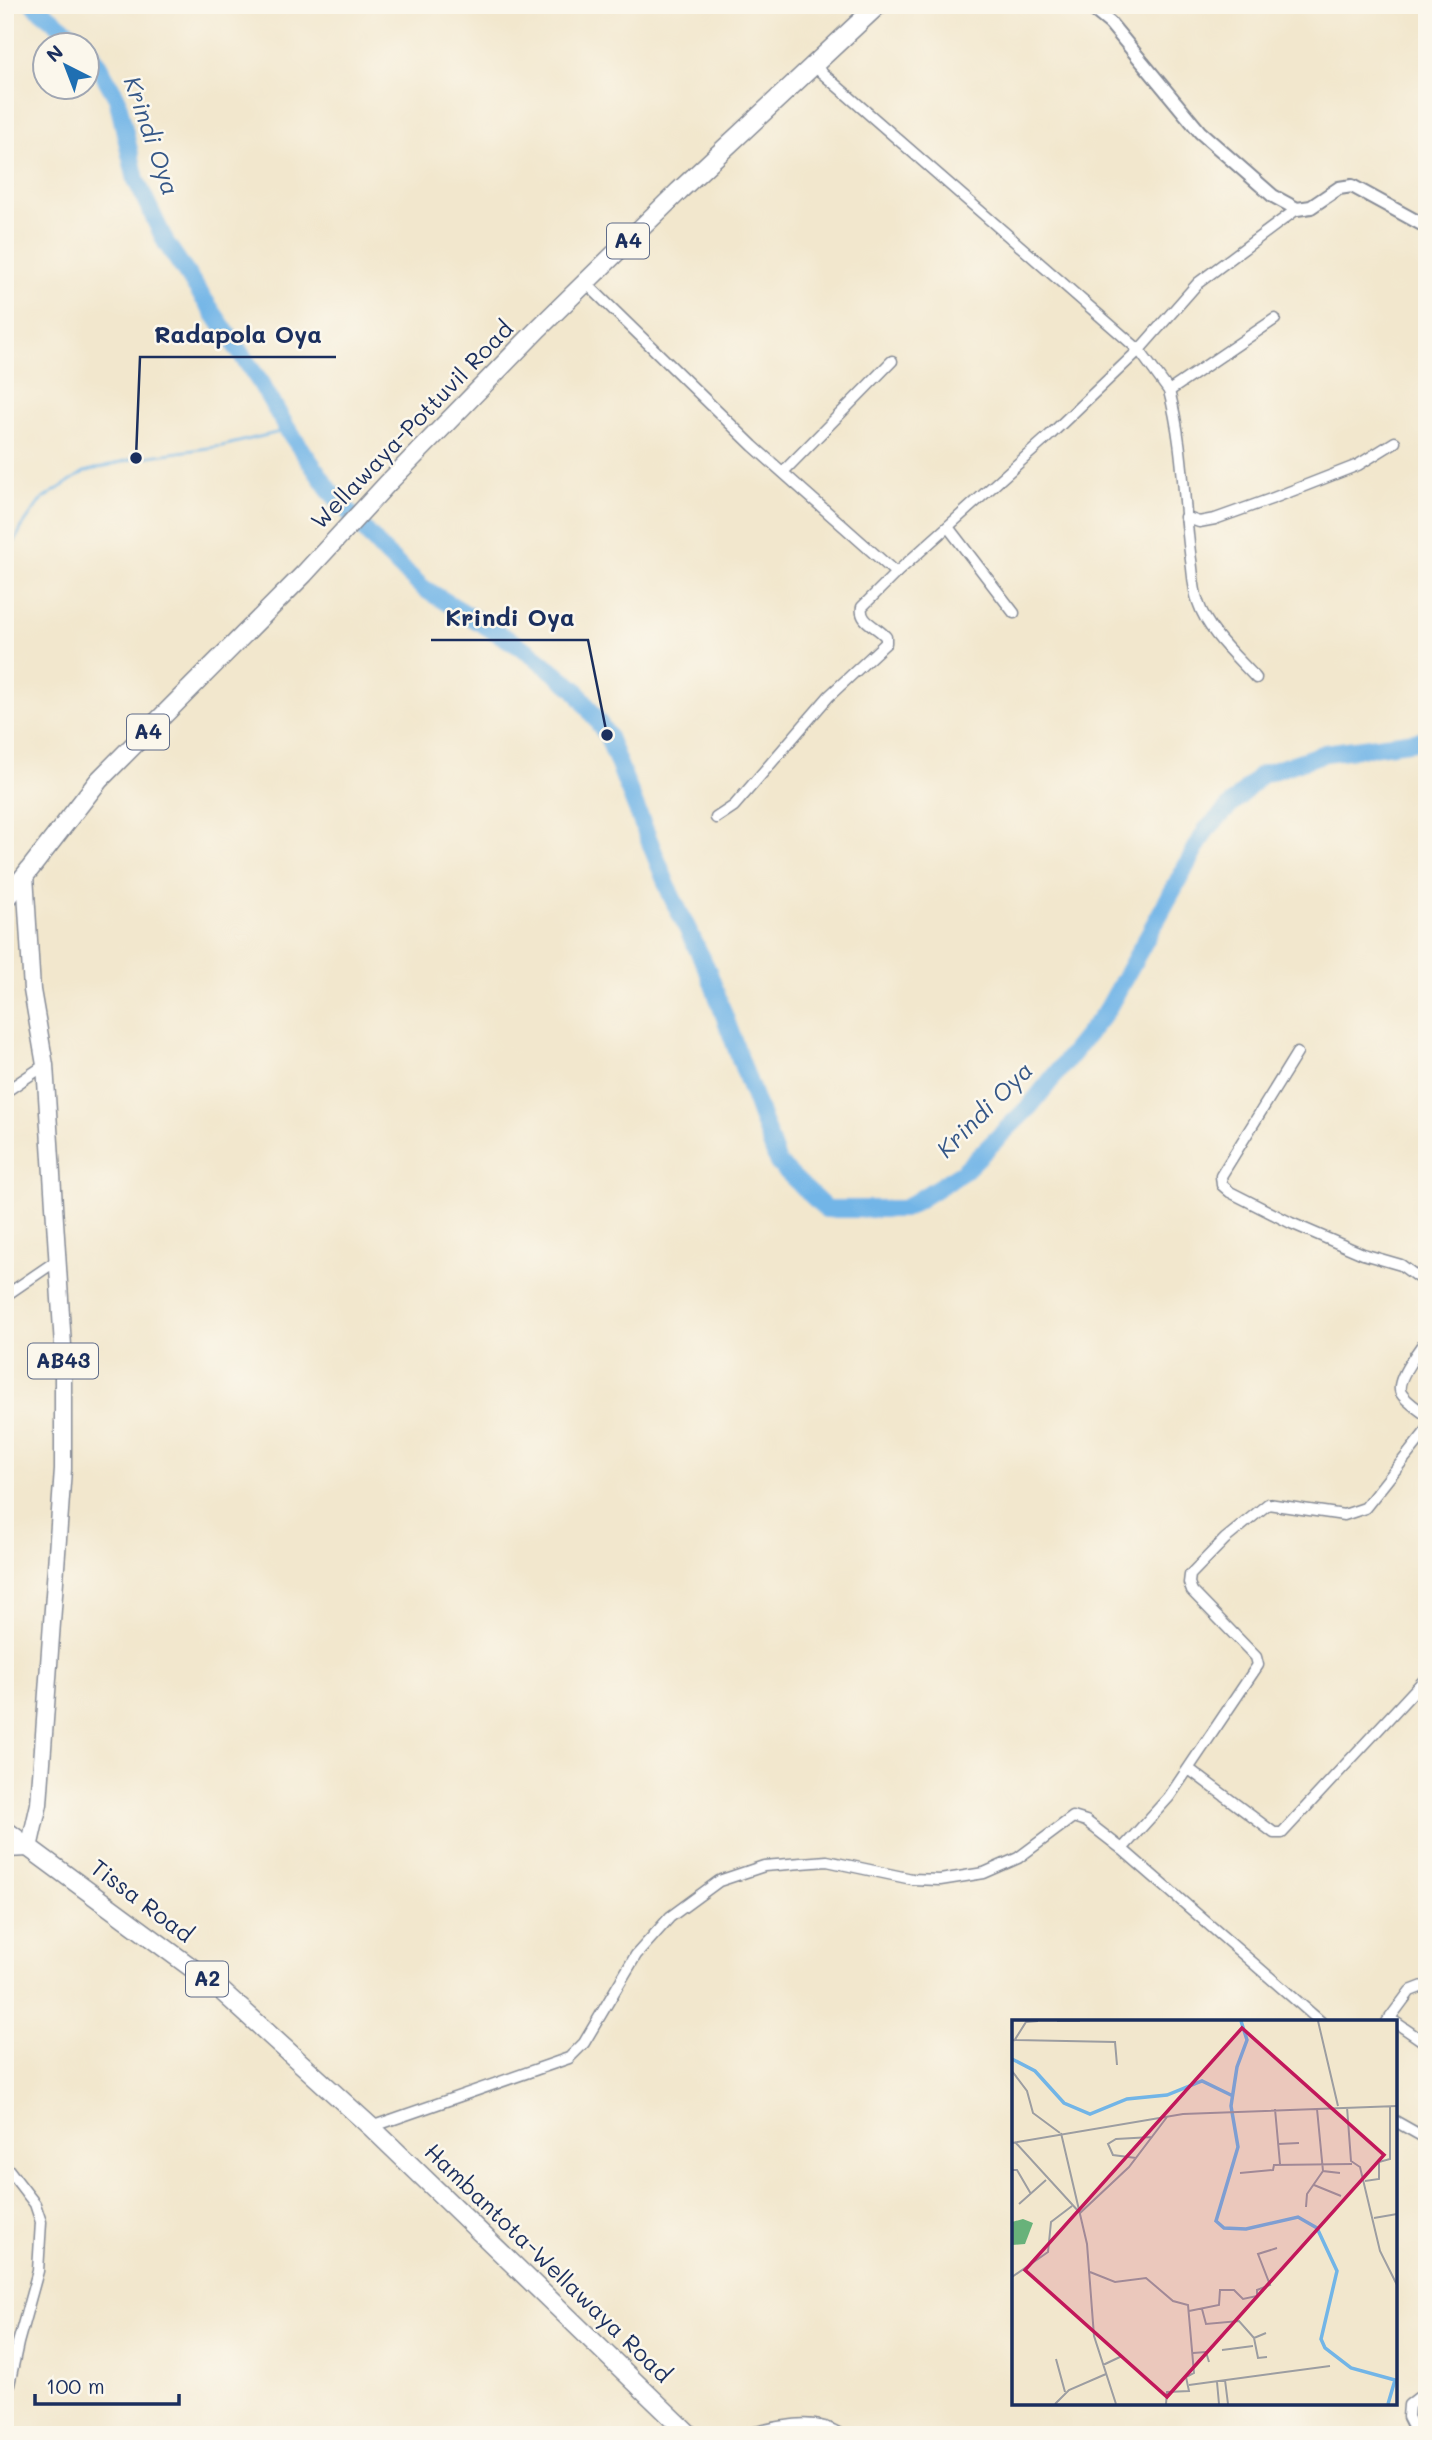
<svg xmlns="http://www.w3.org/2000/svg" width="1432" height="2440" viewBox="0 0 1432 2440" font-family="Mali,sans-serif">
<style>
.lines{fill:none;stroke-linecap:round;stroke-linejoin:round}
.stream{stroke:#72b5e7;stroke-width:2.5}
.river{stroke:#72b5e7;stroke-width:18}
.minor-casing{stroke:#868b96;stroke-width:13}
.tertiary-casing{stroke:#868b96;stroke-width:16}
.primary-casing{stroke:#868b96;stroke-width:19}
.trunk-casing{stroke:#868b96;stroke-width:21}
.minor{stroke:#fff;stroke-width:10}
.tertiary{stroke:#fff;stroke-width:12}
.primary{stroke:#fff;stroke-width:16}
.trunk{stroke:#fff;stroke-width:18}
.labels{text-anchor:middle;stroke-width:5;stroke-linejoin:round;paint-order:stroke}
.shield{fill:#fbf7ec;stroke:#5e6b89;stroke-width:2}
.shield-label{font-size:21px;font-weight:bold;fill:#1b2f5e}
.street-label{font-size:23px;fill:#1b2f5e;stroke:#fbf7ec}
.water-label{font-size:24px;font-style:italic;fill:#355787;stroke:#fbf7ec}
.inset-river{fill:none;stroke:#72b5e7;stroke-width:3.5}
.inset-road{fill:none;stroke:#9c9da1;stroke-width:2}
.view{fill:#c2185b;fill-opacity:0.15;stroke:#c2185b;stroke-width:3.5}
.inset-edge{fill:none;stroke:#1b2f5e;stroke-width:3.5}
.leader{fill:none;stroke:#1b2f5e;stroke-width:2.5}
.callout-dot{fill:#1b2f5e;stroke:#fbf7ec;stroke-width:2.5}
.callout-label{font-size:24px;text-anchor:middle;font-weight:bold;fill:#1b2f5e;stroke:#fbf7ec;stroke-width:5;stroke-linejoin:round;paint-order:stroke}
</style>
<rect width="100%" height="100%" fill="#fbf7ec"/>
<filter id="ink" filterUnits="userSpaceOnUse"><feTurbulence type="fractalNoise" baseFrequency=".0143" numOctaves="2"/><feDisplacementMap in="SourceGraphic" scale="14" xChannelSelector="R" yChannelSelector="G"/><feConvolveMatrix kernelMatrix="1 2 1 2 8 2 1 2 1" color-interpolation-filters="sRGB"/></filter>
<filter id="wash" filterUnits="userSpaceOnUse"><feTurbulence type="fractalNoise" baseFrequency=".00686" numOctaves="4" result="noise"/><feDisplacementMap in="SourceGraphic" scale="28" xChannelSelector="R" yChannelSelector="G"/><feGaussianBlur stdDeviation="1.57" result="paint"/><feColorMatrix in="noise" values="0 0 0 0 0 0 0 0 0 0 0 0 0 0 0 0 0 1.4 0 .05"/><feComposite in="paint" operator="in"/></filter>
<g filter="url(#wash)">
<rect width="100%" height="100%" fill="#f2e7cd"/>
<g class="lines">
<!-- stream -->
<polyline class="stream" points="5,560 22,527 41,500 84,472 136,458 222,446 288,430"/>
<!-- river -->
<g class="river">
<polyline points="34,5 86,46"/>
<polyline points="88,47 117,98 136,180 166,243 260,382 288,430 331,492 385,553 423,588 529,652 575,689 607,735 671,895 708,971 778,1163 826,1209 904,1209 964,1171 1030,1106 1107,1010 1206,830 1261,775 1325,753 1423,740 1427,741"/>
</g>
</g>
</g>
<g filter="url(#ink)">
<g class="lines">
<!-- minor casing -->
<g class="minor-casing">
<g id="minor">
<polyline points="814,66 1139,350 1169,391 1275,319"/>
<polyline points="586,283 753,446 896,573"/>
<path d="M1169,391C1184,446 1183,503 1191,560C1193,573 1193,589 1198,602C1208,632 1235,655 1256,678"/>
<polyline points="783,472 892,361"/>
<polyline points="1185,517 1199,522 1215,519 1271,499 1358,465 1395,442"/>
<polyline points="948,527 1014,613"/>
<path d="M716,818L734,806L829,696L886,643V637C877,626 859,622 862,607L896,573L1050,435L1139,350L1198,283L1297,209"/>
<polyline points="1297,1053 1221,1176 1222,1185 1230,1192 1291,1223 1363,1254 1401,1265 1427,1284"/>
<polyline points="5,1092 45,1065"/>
<polyline points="5,1296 56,1261"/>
<path d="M1427,1338C1420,1349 1394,1381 1401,1393C1406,1402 1419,1409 1427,1416"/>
<polyline points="1189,1769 1274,1833 1282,1833 1427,1677"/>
<polyline points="1122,1849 1169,1797 1258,1665 1256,1657 1192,1591 1189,1583 1190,1575 1225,1539 1268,1504 1344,1515 1365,1508 1427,1430"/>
<polyline points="1387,2022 1410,1991 1423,1986 1427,1989"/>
<polyline points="1395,2022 1427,2044"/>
<polyline points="1395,2121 1427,2139"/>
<polyline points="371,2127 569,2058 584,2043 636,1955 670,1917 719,1881 764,1866 827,1861 912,1879 940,1880 984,1873 1018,1858 1073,1817 1086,1821 1122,1849 1321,2022"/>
<polyline points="5,2165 35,2204 41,2222 38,2271 18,2343 5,2403"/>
<path d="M743,2435C774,2428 813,2415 841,2435"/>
<polyline points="1417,2435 1408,2417 1409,2405 1427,2391"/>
</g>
</g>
<!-- tertiary casing -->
<g class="tertiary-casing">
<polyline id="tertiary" points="1088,5 1110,23 1200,132 1273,196 1297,209 1311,207 1339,188 1352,186 1427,227"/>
</g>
<!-- primary casing -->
<g class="primary-casing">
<polyline id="primary" points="5,1849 29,1848 39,1804 63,1469 63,1346 45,1065 32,990 25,875"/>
</g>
<!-- trunk casing -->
<g class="trunk-casing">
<g id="trunk">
<polyline points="5,901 99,780 304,574 387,484 539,328 679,191 878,5"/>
<polyline points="5,1830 215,1985 371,2127 690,2435"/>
</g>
</g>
<!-- minor -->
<use href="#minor" class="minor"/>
<!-- tertiary -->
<use href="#tertiary" class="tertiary"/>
<!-- primary -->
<use href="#primary" class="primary"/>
<!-- trunk -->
<use href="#trunk" class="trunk"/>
</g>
</g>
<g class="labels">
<!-- shield labels -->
<g class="shield">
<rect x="607" y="223.5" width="42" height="35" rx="5"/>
<rect x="127" y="714.5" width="42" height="35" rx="5"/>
<rect x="28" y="1343.5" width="70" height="35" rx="5"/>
<rect x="186" y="1961.5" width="42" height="35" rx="5"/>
</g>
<g class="shield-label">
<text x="628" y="248">A4</text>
<text x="148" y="739">A4</text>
<text x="63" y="1368">AB43</text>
<text x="207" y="1986">A2</text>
</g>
<!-- street labels -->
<g class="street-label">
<text transform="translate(412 425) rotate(-46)" y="8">Wellawaya-Pottuvil Road</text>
<text transform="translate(142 1901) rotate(37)" y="8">Tissa Road</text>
<text transform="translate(548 2263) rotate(44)" y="8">Hambantota-Wellawaya Road</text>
</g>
<!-- water labels -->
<g class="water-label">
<text transform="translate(151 136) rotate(71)" y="8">Krindi Oya</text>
<text transform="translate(985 1110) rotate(-45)" y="8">Krindi Oya</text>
</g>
</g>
<!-- overview -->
<g transform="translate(1012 2020)">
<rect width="385" height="385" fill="#f2e7cd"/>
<path d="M11,199L21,203L13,224L0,225V202Z" fill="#68b27a"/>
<path class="inset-river" d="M229,1L235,20L225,47L219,86L226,127L204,201L212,208L234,209L286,197L305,208L325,251L309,319L313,328L339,348L383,360L376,384M0,39L23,51L52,83L78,94L115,79L155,75L190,61L221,76"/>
<path class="inset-road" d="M45,1H68M306,1L326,86M0,20L103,22L105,45M2,21L14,2L26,1M0,51L15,71L21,93L48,113M335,87L339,141L348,147L368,231L385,265M263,89L268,144M305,89L311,151L328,153M49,113L75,224L82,316L104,384M3,122L68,193L117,147L155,97M0,123L171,94L385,86M266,124L287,123M124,138L101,135L96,124L104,119L140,117M0,150H5L19,174M228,153L261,150L262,145L340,144M353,161L367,159V142L378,139V87M302,165L329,176M7,184L34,160M294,187L295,174L311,151M362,198L385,194M78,252L103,262L134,258L161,281L176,285L182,353L174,357L177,371L155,372L154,384M0,257L36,232L39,202L60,186M190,289L194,304L227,301L242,318L254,313M177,291L207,285L208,270H222L231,279L245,276V270L258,265L246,234L265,228M242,318L246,338L255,337M210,330L241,326M181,333L194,332L197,342M44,339L53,372M91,345L110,336M213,360L216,384M205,362L207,384M177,365L318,346M43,384L57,370L94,354"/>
<path class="view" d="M230,8L372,135L155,377L13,250Z"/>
<rect width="385" height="385" class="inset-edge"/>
</g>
<!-- callouts -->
<path class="leader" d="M136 458L140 357H336M607 735L588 640H431"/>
<g class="callout-dot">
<circle cx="136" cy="458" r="7"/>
<circle cx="607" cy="735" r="7"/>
</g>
<g class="callout-label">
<text x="238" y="343">Radapola Oya</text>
<text x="510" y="626">Krindi Oya</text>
</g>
<!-- margin -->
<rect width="1432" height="2440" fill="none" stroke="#fbf7ec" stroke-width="28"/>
<!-- north arrow -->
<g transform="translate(66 66) rotate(318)"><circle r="33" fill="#fbf7ec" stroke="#a1a7b3" stroke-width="2"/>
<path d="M0-5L12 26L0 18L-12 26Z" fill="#1f6fb2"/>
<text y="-10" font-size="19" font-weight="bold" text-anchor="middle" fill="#1b2f5e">N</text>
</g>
<!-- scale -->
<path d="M35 2394v10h144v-10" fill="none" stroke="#1b2f5e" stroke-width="3.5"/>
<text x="46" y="2394" font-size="21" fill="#1b2f5e" stroke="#fbf7ec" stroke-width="5" paint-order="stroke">100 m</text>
</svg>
